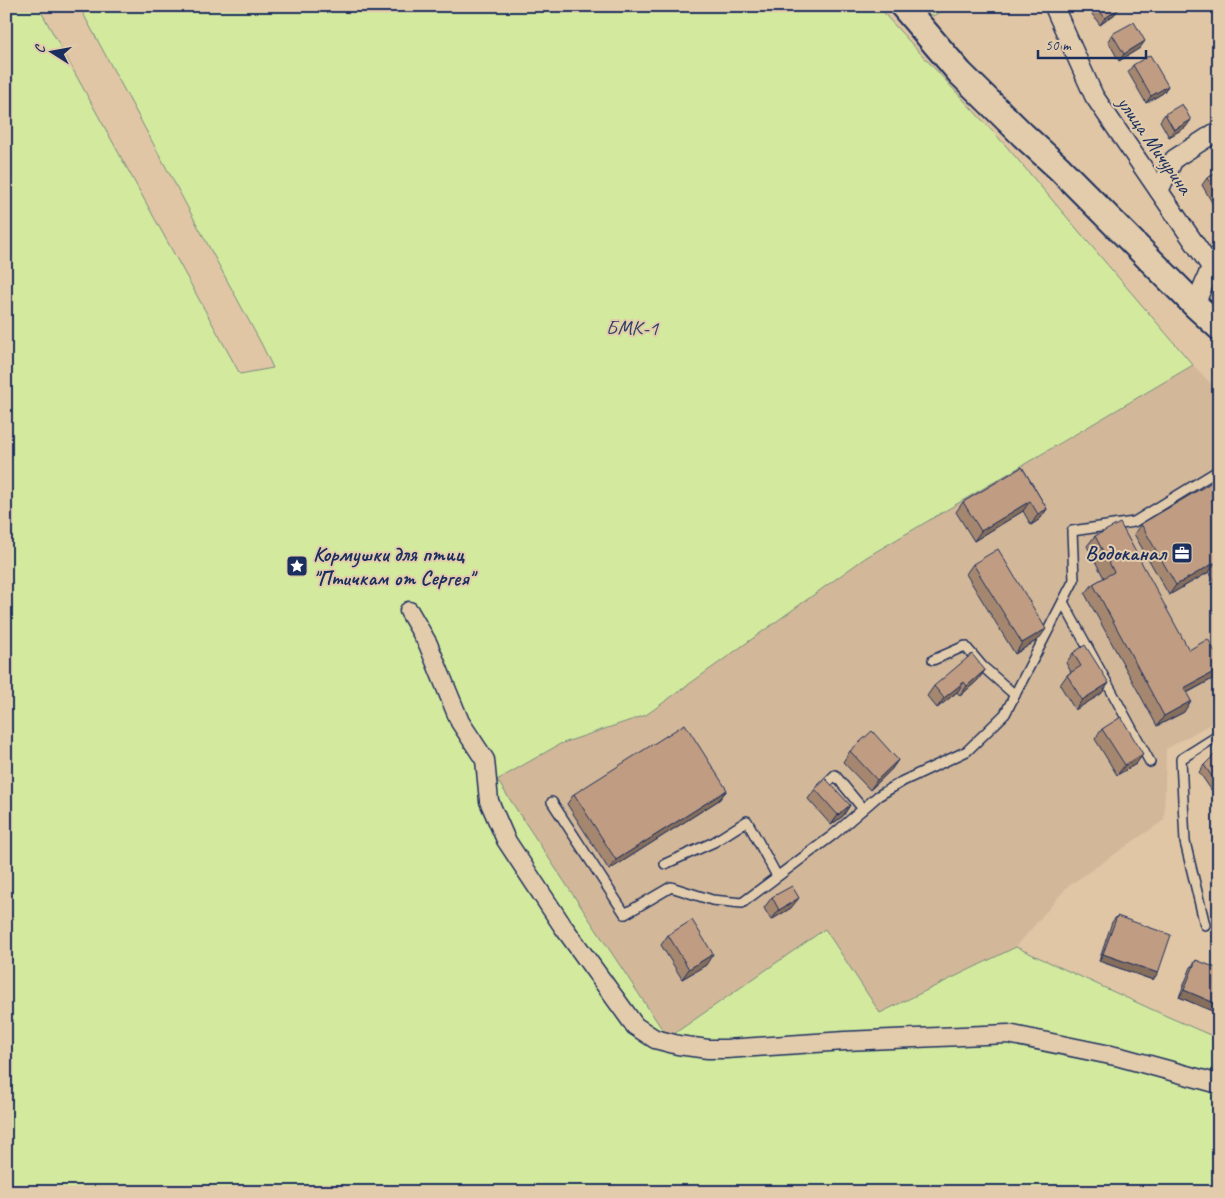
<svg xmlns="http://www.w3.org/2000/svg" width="1225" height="1198" viewBox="0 0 1225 1198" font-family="Caveat,sans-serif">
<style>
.built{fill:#d2b799}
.green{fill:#d3e99e;stroke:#778c7e}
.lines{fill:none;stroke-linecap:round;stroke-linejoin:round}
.service-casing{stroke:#1b2f5e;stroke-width:12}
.minor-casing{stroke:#1b2f5e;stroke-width:21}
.secondary-casing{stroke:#1b2f5e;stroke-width:29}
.service{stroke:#e3ccac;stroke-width:9}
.minor{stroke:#e3ccac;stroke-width:18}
.secondary{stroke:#e3ccac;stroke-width:25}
.wall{fill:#a58770;stroke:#1b2f5e}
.shaded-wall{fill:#866e5b;stroke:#1b2f5e}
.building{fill:#c09d82;stroke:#1b2f5e}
.labels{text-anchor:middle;stroke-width:4;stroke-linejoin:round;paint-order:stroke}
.street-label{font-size:21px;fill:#1b2f5e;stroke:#e3ccac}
.park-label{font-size:21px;fill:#2d4264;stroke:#e3ccac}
.poi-label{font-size:21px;font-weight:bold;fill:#1b2f5e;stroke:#e3ccac;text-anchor:end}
</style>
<rect width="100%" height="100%" fill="#e0c6a5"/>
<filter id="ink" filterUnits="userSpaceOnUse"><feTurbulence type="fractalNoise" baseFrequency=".02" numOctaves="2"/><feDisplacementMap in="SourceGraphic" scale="10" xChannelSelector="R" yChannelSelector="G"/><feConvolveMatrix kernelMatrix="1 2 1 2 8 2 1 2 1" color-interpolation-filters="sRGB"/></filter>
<g filter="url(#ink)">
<!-- built -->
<polygon class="built" points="1193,365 1219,392 1219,719 1166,749 1164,820 1067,887 1016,947 880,1013 668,1038 496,780 560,744 646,715 865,558"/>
<!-- green -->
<g class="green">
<polygon points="6,6 38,6 240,374 273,368 262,345 79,6 880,6 887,17 1007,147 1193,365 865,558 646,715 560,744 497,780 668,1038 825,929 880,1013 1016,947 1164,1015 1217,1038 1219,1040 1219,1192 6,1192"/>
<polygon points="927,6 950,6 933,16"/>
</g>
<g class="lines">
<!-- service casing -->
<g class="service-casing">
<g id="service">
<polyline points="1063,602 1150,762"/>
<polyline points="933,660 965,646 982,666 1015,695"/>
<polyline points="822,788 835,775 863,809"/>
<polyline points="552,802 625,914 671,887 712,900 742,903 833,835 878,796 903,781 967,751 1005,714 1074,580 1072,531 1134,522 1219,470"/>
<polyline points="665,864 714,842 747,821 777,876"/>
<polyline points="1205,925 1185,842 1181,759 1219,735"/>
</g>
</g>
<!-- minor casing -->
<g class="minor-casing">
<g id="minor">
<polyline points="1056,6 1055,9 1094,96 1211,267 1195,305"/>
<polyline points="1159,191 1174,159 1219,130"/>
<polyline points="409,611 428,644 460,722 485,760 489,801 506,840 562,925 635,1026 655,1039 678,1045 708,1049 726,1049 845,1041 1008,1034 1120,1057 1219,1084"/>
</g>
</g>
<!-- secondary casing -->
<g class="secondary-casing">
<polyline id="secondary" points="903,6 960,73 1023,135 1059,168 1195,305 1219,327"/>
</g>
<!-- service -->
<use href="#service" class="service"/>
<!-- minor -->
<use href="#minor" class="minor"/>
<!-- secondary -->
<use href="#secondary" class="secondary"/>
</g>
<!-- wall -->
<g class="wall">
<polygon points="1086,6 1119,6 1115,14 1100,25"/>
<polygon points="1112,34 1140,48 1119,61 1108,41"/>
<polygon points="1133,65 1168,86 1163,93 1146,103 1128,72"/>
<polygon points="1165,114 1186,127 1169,137 1160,121"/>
<polygon points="1219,172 1219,213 1218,213 1202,185 1207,178"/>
<polygon points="1022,467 1047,509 1040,519 1031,525 1023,511 974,541 956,512 963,502"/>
<polygon points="1219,490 1219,588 1209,572 1169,595 1134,534 1141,524"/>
<polygon points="1095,536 1189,650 1219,659 1219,673 1216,677 1187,693 1184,712 1157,726 1085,594 1093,584 1104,578 1087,546"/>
<polygon points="973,564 1039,639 1015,654 966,574"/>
<polygon points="1073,653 1109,683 1101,694 1075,710 1060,685 1067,675 1071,672 1066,663"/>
<polygon points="985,670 978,680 960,696 957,692 937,708 927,696 934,686"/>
<polygon points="1102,729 1143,754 1136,764 1117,775 1095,739"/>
<polygon points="850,751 898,760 891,770 870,790 843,762"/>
<polygon points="1219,757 1219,801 1199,772 1204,765"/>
<polygon points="815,789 850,805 843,816 831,825 808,799"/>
<polygon points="727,790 719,800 609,870 567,804 574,794"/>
<polygon points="772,897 791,908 771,920 764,908"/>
<polygon points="1117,916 1153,980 1099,961 1112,922"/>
<polygon points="668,935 706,965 682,979 661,945"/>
<polygon points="1196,960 1217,1004 1212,1011 1179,997 1191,967"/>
</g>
<!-- shaded-wall -->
<g class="shaded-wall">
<polygon points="1120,8 1115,14 1100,25 1105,18"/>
<polygon points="1145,41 1140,48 1119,61 1124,54"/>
<polygon points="1168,86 1163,93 1146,103 1151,96"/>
<polygon points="1191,120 1186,127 1169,137 1174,130"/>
<polygon points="1030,501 1023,511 974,541 981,531"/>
<polygon points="1047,509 1040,519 1031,525 1038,514"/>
<polygon points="1216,562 1209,572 1169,595 1176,585"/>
<polygon points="1046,629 1039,639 1015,654 1022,643"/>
<polygon points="1219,669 1219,673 1216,677 1177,698 1184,688"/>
<polygon points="985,670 978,680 960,696 967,686"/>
<polygon points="964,682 957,692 937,708 944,698"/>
<polygon points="1109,683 1101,694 1075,710 1082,700"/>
<polygon points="1191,701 1184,712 1157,726 1164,716"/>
<polygon points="1143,754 1136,764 1117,775 1125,765"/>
<polygon points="898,760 891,770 870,790 877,780"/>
<polygon points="727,790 719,800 609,870 616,860"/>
<polygon points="850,805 843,816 831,825 838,815"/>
<polygon points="799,898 791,908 771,920 779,910"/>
<polygon points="713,954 706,965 682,979 689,969"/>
<polygon points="1103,954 1158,973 1153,980 1099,961"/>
<polygon points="1184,990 1217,1004 1212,1011 1179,997"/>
</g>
<!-- building -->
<g class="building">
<polygon points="1096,6 1119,6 1120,8 1105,18"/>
<polygon points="1134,22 1145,41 1124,54 1112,34"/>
<polygon points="1150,55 1168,86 1151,96 1133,65"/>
<polygon points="1182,104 1191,120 1174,130 1165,114"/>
<polygon points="1219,172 1219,199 1207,178"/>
<polygon points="1022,467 1047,509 1038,514 1030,501 981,531 963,502"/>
<polygon points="1214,481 1219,490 1219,566 1216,562 1176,585 1141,524"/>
<polygon points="1120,523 1189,650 1208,639 1219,659 1219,669 1184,688 1191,701 1164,716 1093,584 1114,572 1095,536"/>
<polygon points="998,549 1046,629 1022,643 973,564"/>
<polygon points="1085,645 1109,683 1082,700 1067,675 1081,666 1073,653"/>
<polygon points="972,654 985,670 967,686 964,682 944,698 934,686"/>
<polygon points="1121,717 1143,754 1125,765 1102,729"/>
<polygon points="685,724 727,790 616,860 574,794"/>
<polygon points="872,731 898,760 877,780 850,751"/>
<polygon points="1216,753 1219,757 1219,787 1204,765"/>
<polygon points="826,779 850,805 838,815 815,789"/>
<polygon points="792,886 799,898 779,910 772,897"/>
<polygon points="1117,916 1171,935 1158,973 1103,954"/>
<polygon points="692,920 713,954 689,969 668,935"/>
<polygon points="1196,960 1219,969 1219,1000 1217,1004 1184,990"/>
</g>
</g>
<!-- icons -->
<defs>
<g id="office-square" transform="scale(1.125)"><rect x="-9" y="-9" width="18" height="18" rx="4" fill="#1b2f5e" stroke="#e3ccac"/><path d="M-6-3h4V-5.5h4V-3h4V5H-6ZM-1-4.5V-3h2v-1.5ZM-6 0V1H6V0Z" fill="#fff"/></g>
<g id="sight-square" transform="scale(1.125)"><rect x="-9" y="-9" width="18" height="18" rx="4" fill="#1b2f5e" stroke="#e3ccac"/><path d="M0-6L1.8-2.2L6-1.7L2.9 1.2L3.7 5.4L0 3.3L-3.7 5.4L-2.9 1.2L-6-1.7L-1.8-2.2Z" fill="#fff"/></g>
</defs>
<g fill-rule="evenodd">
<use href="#office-square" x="1182" y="553"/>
<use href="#sight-square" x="297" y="566"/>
</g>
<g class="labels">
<!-- street labels -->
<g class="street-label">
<text transform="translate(1155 145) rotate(55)" y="7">улица Мичурина</text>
</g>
<!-- park labels -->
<g class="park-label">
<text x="632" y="335">БМК-1</text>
</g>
<!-- poi labels -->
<g class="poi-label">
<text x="1166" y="560">Водоканал</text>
<text x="313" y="561" text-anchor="start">Кормушки для птиц<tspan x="313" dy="24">"Птичкам от Сергея"</tspan></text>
</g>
</g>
<!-- margin -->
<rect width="1225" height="1198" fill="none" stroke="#e3ccac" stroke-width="25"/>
<rect x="12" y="12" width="1200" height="1173" fill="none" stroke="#1b2f5e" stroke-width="2" filter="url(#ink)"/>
<!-- north arrow -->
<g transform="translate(52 52) rotate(281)" stroke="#e3ccac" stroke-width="4" paint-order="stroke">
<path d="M0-4L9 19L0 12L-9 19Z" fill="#1b2f5e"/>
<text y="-8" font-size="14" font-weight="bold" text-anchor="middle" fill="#1b2f5e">С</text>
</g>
<!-- scale -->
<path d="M1038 50v8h108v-8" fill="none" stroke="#1b2f5e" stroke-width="2.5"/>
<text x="1045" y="50" font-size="15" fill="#1b2f5e" stroke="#e3ccac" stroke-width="4" paint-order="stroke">50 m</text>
</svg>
